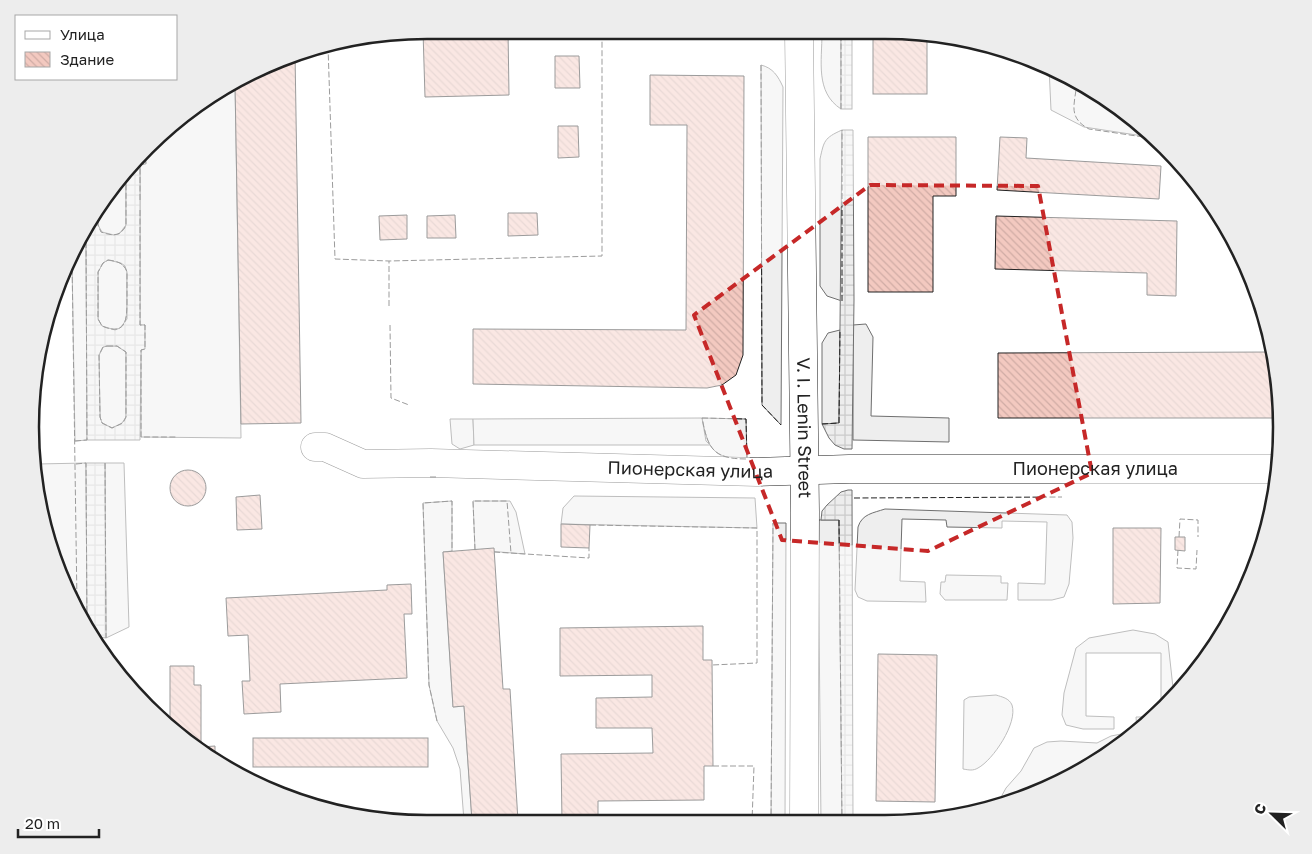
<svg xmlns="http://www.w3.org/2000/svg" width="1312" height="854" viewBox="0 0 1312 854" font-family="'Golos Text',sans-serif">
<style>
.grass{fill:#eee;stroke:#6f6f6f}
.parking{fill:#ededed;stroke:#6f6f6f}
.plaza{fill:url(#plaza-grid);stroke:#6f6f6f;fill-rule:evenodd}
.building{fill:url(#building-back-hatch);stroke:#222}
.lines{fill:none;stroke-linecap:round;stroke-linejoin:round}
.minor-casing{stroke:#222;stroke-width:29}
.major-casing{stroke:#222;stroke-width:29}
.minor{stroke:#fff;stroke-width:28}
.major{stroke:#fff;stroke-width:28}
.fence{stroke:#222;stroke-width:1;stroke-dasharray:6 2.5;stroke-linecap:butt}
.marked{fill:none;stroke:#c62828;stroke-width:4;stroke-dasharray:10 6;stroke-linejoin:round}
.labels{text-anchor:middle;stroke-width:4;stroke-linejoin:round;paint-order:stroke}
.street-label{font-size:18px;fill:#222;stroke:#fff}
.rim{fill:none;stroke:#222;stroke-width:2.5}
</style>
<defs>
<pattern id="plaza-grid" width="8" height="8" patternUnits="userSpaceOnUse" patternTransform="scale(1.25)"><rect width="8" height="8" fill="#ededed"/><path d="M0 4h8M4 0v8" fill="none" stroke="#cbcbcb"/></pattern>
<pattern id="building-back-hatch" width="6" height="6" patternUnits="userSpaceOnUse" patternTransform="scale(1.25)"><rect width="6" height="6" fill="#f3c9c0"/><path d="M-1 5l2 2M0 0l6 6M5-1l2 2" fill="none" stroke="#d0aca5"/></pattern>
</defs>
<rect width="100%" height="100%" fill="#fff"/>
<!-- grass -->
<g class="grass">
<path d="M822,33H841V109C815,92 822,61 822,33Z"/>
<path d="M761,65C773,68 778,76 783,87L781,425L762,405Z"/>
<polygon points="1049,67 1060,71 1147,128 1156,138 1084,127 1051,110"/>
<polygon points="235,83 241,438 141,437 141,350 145,325 140,325 140,164 145,164 145,154 206,97"/>
<path d="M842,130V301L827,296L820,286V159C824,141 824,138 842,130Z"/>
<path d="M125,174L126,177V225L119,234C114,236 105,236 101,231C87,216 114,184 125,174Z"/>
<polygon points="86,234 87,440 75,441 72,260"/>
<path d="M108,260C117,261 124,263 127,272C127,281 127,291 127,300C127,318 127,337 102,326L98,319V272L103,263Z"/>
<polygon points="866,324 873,337 871,416 949,418 949,442 853,440 853,325"/>
<polygon points="840,330 839,423 822,424 822,343 828,333"/>
<polygon points="107,346 117,346 126,352 126,417 123,423 112,428 102,423 100,417 99,355 103,347"/>
<path d="M702,418L746,419L747,459C713,459 708,449 702,418Z"/>
<polygon points="450,419 473,419 474,445 460,449 452,444"/>
<polygon points="86,463 87,626 43,529 37,464"/>
<polygon points="105,463 124,463 129,627 106,638"/>
<polygon points="574,496 755,498 757,528 561,524 563,508"/>
<polygon points="452,501 452,551 443,552 453,707 464,706 472,821 464,821 460,769 453,748 437,721 429,685 423,503"/>
<polygon points="473,501 510,501 516,512 525,554 475,550"/>
<path d="M885,509L1067,515L1072,522L1073,538L1069,584L1064,597L1052,600H1018V583L1045,584L1047,522L1002,521V528L947,527L946,520L902,519L900,581L925,582L926,602L867,601L858,597L855,590L858,527C862,514 873,513 885,509Z"/>
<polygon points="818,520 839,520 842,823 821,823"/>
<polygon points="773,523 786,523 785,823 771,822"/>
<polygon points="946,575 1001,576 1001,583 1008,583 1007,600 945,600 940,594 941,582 945,582"/>
<polygon points="1133,630 1155,634 1168,642 1174,697 1161,710 1161,653 1086,653 1086,716 1114,717 1114,729 1083,729 1066,725 1062,715 1064,693 1076,648 1089,638"/>
<path d="M996,695C1002,697 1009,698 1012,705C1018,723 993,760 978,768C973,771 969,770 963,769L964,700L969,697Z"/>
<polygon points="1136,717 1154,717 1127,742 1061,783 995,808 1006,788 1021,771 1034,748 1047,742 1061,741 1097,743 1111,736 1137,731"/>
</g>
<!-- parking -->
<polygon class="parking" points="702,418 706,441 710,445 474,445 473,419"/>
<!-- plaza -->
<g class="plaza">
<rect x="841" y="33" width="11" height="76"/>
<polygon points="842,130 853,130 854,300 852,449 844,449 835,445 829,438 822,424 839,423"/>
<path d="M145,154L146,164H140V325H145V349L141,350L140,440H87L86,234L98,212V225L102,232L114,235L119,234L124,229L126,225V178L125,174ZM108,260L121,263L125,266L127,272V319L120,328L115,330L102,326L98,319V272L103,263ZM107,346H117L126,352V417L122,423L112,428L102,423L100,417L99,355L103,347Z"/>
<polygon points="86,463 105,463 106,638 92,636 87,626"/>
<polygon points="848,490 852,490 853,823 842,823 839,520 821,520 822,511 827,505 841,492"/>
</g>
<!-- building -->
<g class="building">
<polygon points="423,31 508,31 509,95 425,97"/>
<rect x="873" y="33" width="54" height="61"/>
<polygon points="295,53 301,423 241,424 235,83"/>
<polygon points="555,56 579,56 580,88 555,88"/>
<polygon points="650,75 744,76 743,355 736,375 722,385 707,388 473,384 473,329 686,330 687,125 650,125"/>
<polygon points="558,126 578,126 579,157 558,158"/>
<polygon points="868,137 956,137 956,196 933,196 933,292 868,292"/>
<polygon points="1000,137 1027,138 1026,158 1161,166 1159,199 997,190"/>
<polygon points="508,213 537,213 538,235 508,236"/>
<polygon points="407,215 407,239 380,240 379,216"/>
<polygon points="455,215 456,238 427,238 427,216"/>
<polygon points="996,216 1177,221 1176,296 1147,295 1147,273 995,269"/>
<polygon points="1273,352 1273,418 998,418 998,353"/>
<circle cx="188" cy="488" r="18"/>
<polygon points="260,495 262,529 237,530 236,497"/>
<polygon points="561,524 590,525 589,548 561,547"/>
<polygon points="1113,528 1161,528 1160,603 1113,604"/>
<polygon points="1175,537 1185,537 1185,551 1175,550"/>
<polygon points="494,548 503,689 510,689 518,821 472,821 464,706 453,707 443,552"/>
<polygon points="411,584 412,614 404,614 407,678 280,684 281,712 244,714 242,681 250,681 248,635 228,636 226,598 387,590 387,585"/>
<polygon points="703,626 703,660 712,660 713,766 704,766 704,800 598,801 598,822 562,822 561,754 653,753 652,728 596,728 596,698 652,697 652,675 560,676 560,628"/>
<polygon points="878,654 937,655 935,802 876,801"/>
<polygon points="170,666 194,666 194,685 201,685 201,747 215,746 215,756 170,729"/>
<rect x="253" y="738" width="175" height="29"/>
<polygon points="351,814 442,815 442,821 375,821"/>
</g>
<g class="lines">
<!-- minor casing -->
<g class="minor-casing">
<g id="minor">
<path id="s1" d="M315,447H325L363,464L431,463L757,472L849,469H1279"/>
</g>
</g>
<!-- major casing -->
<g class="major-casing">
<g id="major">
<path id="s2" d="M799,33L805,512L804,823"/>
</g>
</g>
<!-- minor -->
<use href="#minor" class="minor"/>
<!-- major -->
<use href="#major" class="major"/>
<!-- fence -->
<g class="fence">
<polyline points="761,39 761,32"/>
<polyline points="328,46 335,259 389,261 602,256 602,38 625,31"/>
<polyline points="761,65 762,405 781,425"/>
<path d="M1077,82C1075,104 1067,117 1089,129L1157,139"/>
<polyline points="841,109 841,33"/>
<polyline points="140,200 140,164 146,164 145,154"/>
<polyline points="140,210 140,325 145,325 145,349 141,350 141,437 177,437"/>
<path d="M98,212V225L101,232C112,236 121,237 126,225V177L125,174"/>
<polyline points="72,260 77,604"/>
<path d="M108,260C117,261 124,263 127,272C127,281 127,291 127,300C127,318 127,337 102,326L98,319V272L103,263Z"/>
<polyline points="842,301 842,130"/>
<polyline points="389,306 389,261"/>
<polyline points="390,325 391,398 409,405"/>
<polygon points="107,346 117,346 126,352 126,417 123,423 112,428 102,423 100,417 99,355 103,347"/>
<path d="M702,418L746,419L747,459C713,459 708,449 702,418Z"/>
<polyline points="822,424 839,423 840,330"/>
<polyline points="75,441 87,440 86,234"/>
<polyline points="105,463 106,638"/>
<polyline points="76,464 86,463 87,626"/>
<polyline points="430,477 438,477"/>
<polyline points="854,498 1062,497"/>
<polyline points="839,520 842,823"/>
<polyline points="590,525 757,528 757,663 712,665"/>
<polyline points="1179,537 1180,519 1198,520 1198,537"/>
<polyline points="475,550 473,501 507,501 511,553"/>
<polyline points="1178,550 1177,568 1196,569 1197,550"/>
<polyline points="494,552 589,558 589,548"/>
<polyline points="437,721 429,685 423,503 452,501 452,551"/>
<polyline points="713,766 754,766 752,822"/>
<polyline points="771,823 773,523"/>
</g>
</g>
<!-- marked area -->
<path d="M0 0H1312V854H0ZM870,185L1038,186L1092,473L928,551L782,540L694,315Z" fill="#fff" fill-opacity=".55" fill-rule="evenodd"/>
<path class="marked" d="M870,185L1038,186L1092,473L928,551L782,540L694,315Z"/>
<g class="labels">
<!-- street labels -->
<g class="street-label">
<text dy="6" stroke="none"><textPath href="#s2" startOffset="395">V. I. Lenin Street</textPath></text>
<text dy="6" stroke="none"><textPath href="#s1" startOffset="784">Пионерская улица</textPath></text>
<text dy="6" stroke="none"><textPath href="#s1" startOffset="379">Пионерская улица</textPath></text>
</g>
</g>
<!-- crop -->
<path d="M0 0H1312V854H0ZM427 39H885A388 388 0 0 1 1273 427V427A388 388 0 0 1 885 815H427A388 388 0 0 1 39 427V427A388 388 0 0 1 427 39Z" fill="#ededed" fill-rule="evenodd"/>
<path class="rim" d="M427 39H885A388 388 0 0 1 1273 427V427A388 388 0 0 1 885 815H427A388 388 0 0 1 39 427V427A388 388 0 0 1 427 39Z"/>
<!-- legend -->
<rect x="15" y="15" width="162" height="65" fill="#ffffff" stroke="#a7a7a7"/>
<rect x="25" y="31" width="25" height="8" fill="#ffffff" stroke="#a7a7a7"/>
<text x="60" y="40" font-size="15" fill="#222222">Улица</text>
<rect x="25" y="52" width="25" height="15" fill="url(#building-back-hatch)" stroke="#a7a7a7"/>
<text x="60" y="65" font-size="15" fill="#222222">Здание</text>
<!-- north arrow -->
<g transform="translate(1272 814) rotate(293)" stroke="#ffffff" stroke-width="4" paint-order="stroke">
<path d="M0-4L9 19L0 12L-9 19Z" fill="#222222"/>
<text y="-8" font-size="14" font-weight="bold" text-anchor="middle" fill="#222222">С</text>
</g>
<!-- scale -->
<path d="M18 829v8h81v-8" fill="none" stroke="#222222" stroke-width="2.5"/>
<text x="25" y="829" font-size="15" fill="#222222" stroke="#ffffff" stroke-width="4" paint-order="stroke">20 m</text>
</svg>
